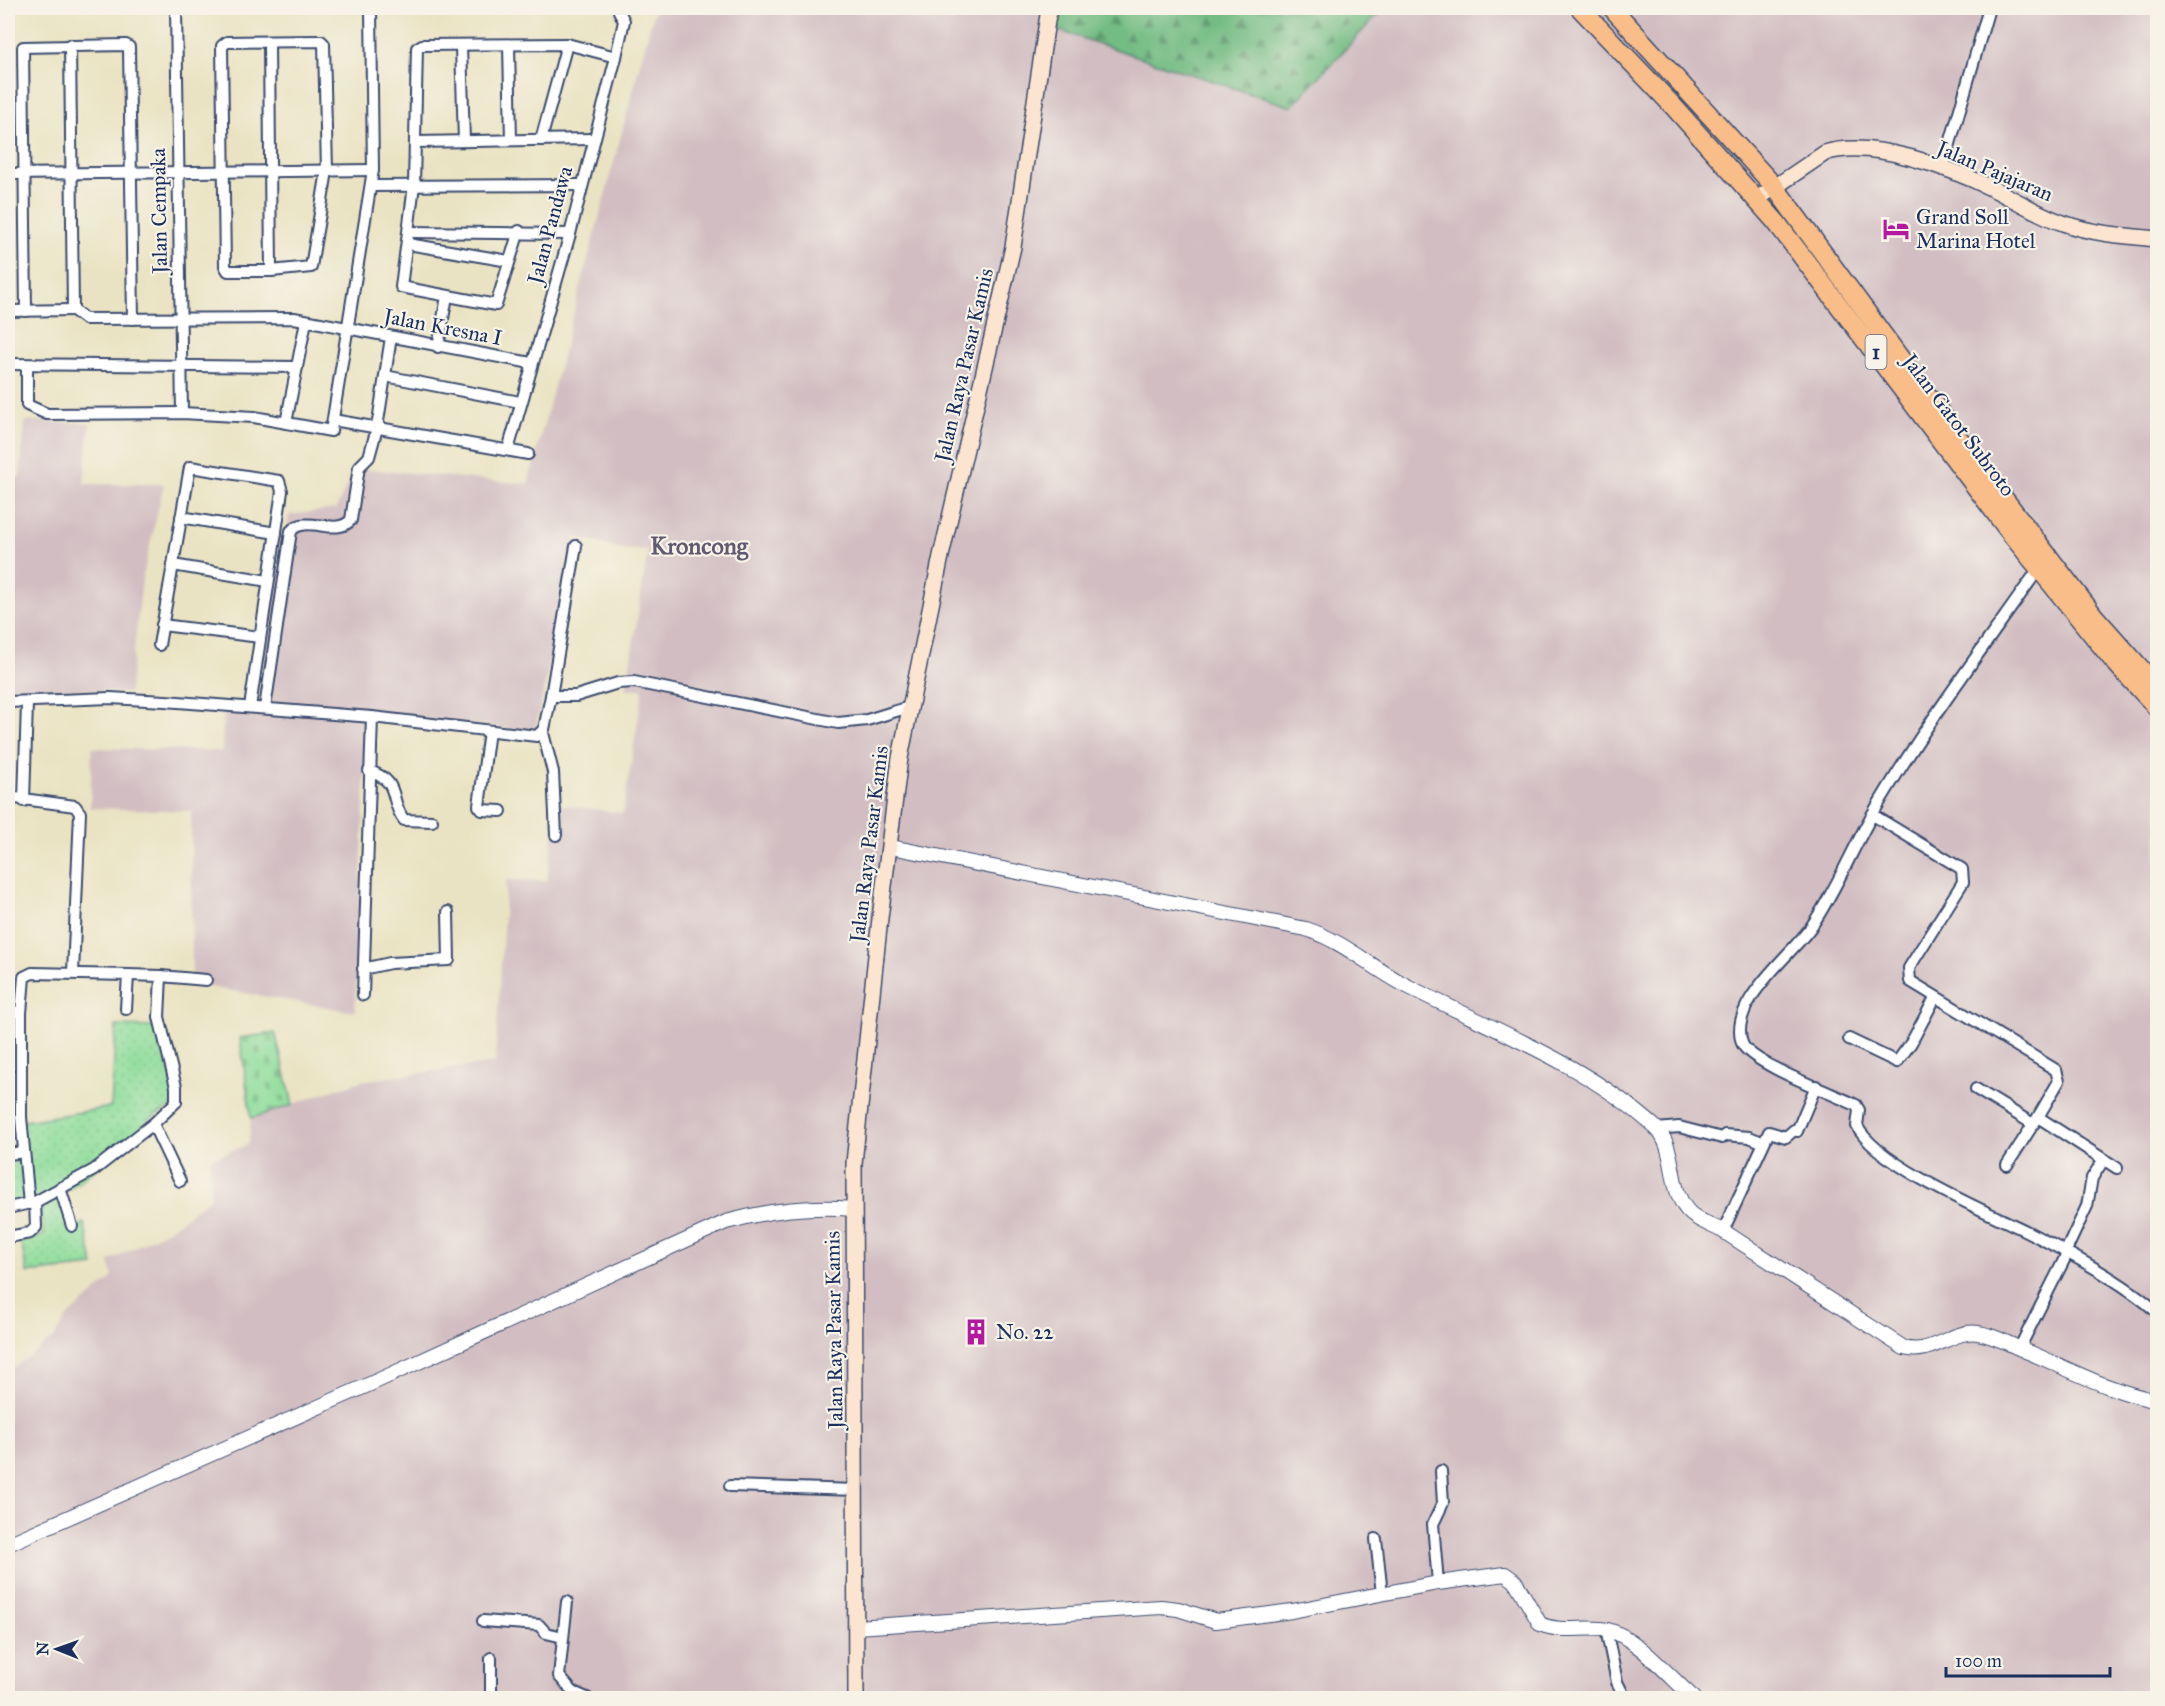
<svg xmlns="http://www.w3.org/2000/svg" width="2165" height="1706" viewBox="0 0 2165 1706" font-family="'IM FELL Great Primer',serif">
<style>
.industrial{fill:#d2bec2}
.grass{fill:url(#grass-dots);stroke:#55867c;stroke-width:1.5}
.forest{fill:url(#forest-firs);stroke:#477670;stroke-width:1.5}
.cemetery{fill:url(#cemetery-stones);stroke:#55867c;stroke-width:1.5}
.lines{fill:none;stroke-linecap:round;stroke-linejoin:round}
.minor-casing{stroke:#3a4a6d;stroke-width:14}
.tertiary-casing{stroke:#3a4a6d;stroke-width:16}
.secondary-casing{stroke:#3a4a6d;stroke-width:18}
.trunk-casing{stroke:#3a4a6d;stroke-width:21}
.minor{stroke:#fff;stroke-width:10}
.tertiary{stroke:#fff;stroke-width:14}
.secondary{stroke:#fce5d0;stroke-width:15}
.trunk{stroke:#f8bd89;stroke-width:18}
.labels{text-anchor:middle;stroke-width:4.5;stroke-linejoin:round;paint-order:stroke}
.shield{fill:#f7f3e8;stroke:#5d6a87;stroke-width:1.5}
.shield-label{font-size:20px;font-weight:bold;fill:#1b2f5e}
.street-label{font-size:21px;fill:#1b2f5e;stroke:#f7f3e8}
.poi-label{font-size:21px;fill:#1b2f5e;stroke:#f7f3e8;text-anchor:start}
.quarter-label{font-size:24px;font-weight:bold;fill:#625a70;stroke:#f7f3e8}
</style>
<defs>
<pattern id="grass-dots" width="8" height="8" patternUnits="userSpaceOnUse" patternTransform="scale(1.5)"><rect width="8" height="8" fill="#8fdd9b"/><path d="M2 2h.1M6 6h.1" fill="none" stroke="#7bbe88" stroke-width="1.8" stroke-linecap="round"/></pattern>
<pattern id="forest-firs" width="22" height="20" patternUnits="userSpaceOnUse" patternTransform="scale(1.5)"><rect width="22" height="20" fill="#73bc83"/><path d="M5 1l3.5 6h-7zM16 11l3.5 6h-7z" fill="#5e996e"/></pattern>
<pattern id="cemetery-stones" width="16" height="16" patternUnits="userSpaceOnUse" patternTransform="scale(1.5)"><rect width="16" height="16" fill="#8fdd9b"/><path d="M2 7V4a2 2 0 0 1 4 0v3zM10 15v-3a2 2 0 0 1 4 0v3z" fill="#7bbe88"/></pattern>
</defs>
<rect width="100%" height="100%" fill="#f7f3e8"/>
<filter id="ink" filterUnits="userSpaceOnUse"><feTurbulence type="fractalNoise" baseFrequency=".0167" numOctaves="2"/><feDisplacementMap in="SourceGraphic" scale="12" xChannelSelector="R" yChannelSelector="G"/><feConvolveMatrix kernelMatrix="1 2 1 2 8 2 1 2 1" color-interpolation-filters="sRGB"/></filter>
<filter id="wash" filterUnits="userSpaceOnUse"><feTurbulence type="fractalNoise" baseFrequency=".008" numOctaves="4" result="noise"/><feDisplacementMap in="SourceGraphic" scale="24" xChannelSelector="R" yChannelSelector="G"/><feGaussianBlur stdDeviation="1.35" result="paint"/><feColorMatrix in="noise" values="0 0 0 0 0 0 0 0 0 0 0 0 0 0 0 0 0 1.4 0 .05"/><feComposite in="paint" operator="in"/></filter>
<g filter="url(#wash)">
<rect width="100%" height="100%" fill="#eae3c3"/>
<!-- industrial -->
<g class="industrial">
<polygon points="655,8 1055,8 1291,107 1384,8 2157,8 2157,1698 8,1698 8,1372 54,1338 66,1318 113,1277 109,1261 170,1229 211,1197 210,1159 249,1144 251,1118 361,1081 495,1063 506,880 547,881 557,804 623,813 643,689 626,689 648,551 621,549 576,537 535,732 368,713 355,1012 192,984 191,811 90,808 92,748 222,751 224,703 259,700 289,515 336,509 355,468 528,484"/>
<polygon points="25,421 90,423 84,484 164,484 142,580 129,693 81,690 8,696 8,476 20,477"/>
</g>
<!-- grass -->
<polygon class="grass" points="116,1026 155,1027 180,1102 152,1117 122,1150 60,1196 70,1230 84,1223 94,1266 27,1273 21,1241 44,1235 38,1203 8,1209 8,1162 21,1162 20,1122 111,1107"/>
<!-- forest -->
<polygon class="forest" points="1055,8 1384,8 1291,107 1051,28"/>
<!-- cemetery -->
<polygon class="cemetery" points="275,1033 293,1105 251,1118 240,1038"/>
</g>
<g filter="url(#ink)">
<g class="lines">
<!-- minor casing -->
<g class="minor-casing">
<g id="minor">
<polyline points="176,8 182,413"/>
<polygon points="321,41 324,44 327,171 311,267 271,271 228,271 225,266 222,46 227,42"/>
<polyline points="269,42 271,271"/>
<polyline points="70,45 73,310 85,319 294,318 531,363"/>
<polyline points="509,45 511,140"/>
<polyline points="461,46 464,141"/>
<polyline points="541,140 567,44"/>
<polyline points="416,142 593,139"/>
<polyline points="1943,168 1989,8"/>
<polyline points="8,174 373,170"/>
<polyline points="371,186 581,185"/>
<polyline points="519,231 496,305 401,287 414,185 417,48 422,45 567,44 616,57"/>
<polyline points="410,232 570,234"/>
<polyline points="408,244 509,261"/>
<polyline points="8,311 73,310"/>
<polyline points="26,311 23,47 126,45 129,47 133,319"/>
<polyline points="438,347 447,296"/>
<polyline points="8,364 297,367"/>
<polyline points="27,365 27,405 47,414 182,413 254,417 331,431 373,170 371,8"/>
<polyline points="385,376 520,402"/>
<polyline points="333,420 528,454"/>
<polyline points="286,423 306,321"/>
<polyline points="508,450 570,234 616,57 624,21 619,11"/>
<polyline points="181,517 276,533"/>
<polyline points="173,565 268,581"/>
<path d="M2040,567C1983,648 1922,729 1872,815C1851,852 1835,892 1811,927C1790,957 1728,1002 1742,1043C1749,1063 1834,1094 1856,1105L1859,1110L1857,1126C1875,1164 1987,1212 2026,1231C2067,1252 2124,1282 2158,1313"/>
<polyline points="162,625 260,637"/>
<polyline points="159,645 190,467 279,481 282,491 250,707"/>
<polyline points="551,696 576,546"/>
<polyline points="8,702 110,698 165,701 372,717 537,736 544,729 551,696 576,696 618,683 634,682 838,723 867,720 909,707"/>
<path d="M265,708L291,531C306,514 336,537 351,520L359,467L369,457L377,428L391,337"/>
<polyline points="489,731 479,806 482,810 501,811"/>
<polyline points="543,733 553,772 556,835"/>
<path d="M369,771C402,782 388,799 404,820L432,821"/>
<polyline points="8,797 75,806 80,813 73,973"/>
<polyline points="24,801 27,703"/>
<polyline points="1873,815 1962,869 1963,882 1909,968 1910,981 2056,1070 2059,1081 2038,1117 2117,1168"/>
<polyline points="363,969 390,963 449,960 448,912"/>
<polyline points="161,976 206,980"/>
<polyline points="363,995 372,717"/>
<polyline points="8,1010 21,1013"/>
<polyline points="1849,1039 1897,1062 1911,1043 1935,998"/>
<polyline points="1976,1089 2033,1124"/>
<polyline points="153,1124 180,1181"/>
<polyline points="1657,1129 1679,1127 1722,1138 1725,1135 1749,1137 1762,1142"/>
<polyline points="8,1154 24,1152"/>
<polyline points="2007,1165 2036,1120"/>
<polyline points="60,1188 72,1226"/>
<polyline points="35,1202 94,1170 153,1124 176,1102 176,1087 159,1017 161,976 128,975"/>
<polyline points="29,1204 21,1117 21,1013 24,977 32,973 128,975 126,1009"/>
<polyline points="8,1208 35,1202 36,1227 30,1233 8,1237"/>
<polyline points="1723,1231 1769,1132 1786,1137 1794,1130 1797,1131 1816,1086"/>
<polyline points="2065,1253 2087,1206 2092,1178 2104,1159"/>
<polyline points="2019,1349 2067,1254"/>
<polyline points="730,1486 856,1490"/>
<polyline points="1376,1539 1382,1594"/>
<polyline points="1438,1583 1433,1524 1443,1503 1441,1471"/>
<polyline points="567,1602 559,1676 573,1692 587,1698"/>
<polyline points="483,1621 539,1625 546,1633 563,1637"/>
<polyline points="1606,1629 1617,1682 1625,1698"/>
<polyline points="491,1658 491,1698"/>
</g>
</g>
<!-- tertiary casing -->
<g class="tertiary-casing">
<g id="tertiary">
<path d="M891,847L1306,929C1343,941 1371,967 1405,985C1489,1028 1584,1063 1655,1127C1679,1149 1666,1192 1691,1214C1699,1221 1713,1226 1723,1231L1904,1348C1932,1356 1952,1329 1978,1333C1993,1335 2007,1343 2021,1349C2066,1367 2109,1392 2158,1401"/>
<path d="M8,1544L368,1385L726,1222C769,1210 809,1205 853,1209"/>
<path d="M856,1627L1161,1607L1178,1609L1216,1621L1292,1611L1438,1583L1505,1574L1515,1581L1540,1624C1562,1634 1586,1625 1608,1630C1637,1637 1670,1678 1694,1698"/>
</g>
</g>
<!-- secondary casing -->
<g class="secondary-casing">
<g id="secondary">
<path d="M1757,199L1825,153C1871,138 1951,168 1993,189C2016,200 2039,215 2063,223C2093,234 2125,236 2158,239"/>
<polyline points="856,1698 854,1163 880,918 900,758 941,556 1013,247 1049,8"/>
</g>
</g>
<!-- trunk casing -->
<g class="trunk-casing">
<g id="trunk">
<polyline points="1580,8 1674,107 1776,222 2012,535 2113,660 2158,709"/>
<polyline points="1612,8 1774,186 1982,470 2094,616 2158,688"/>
</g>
</g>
<!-- minor -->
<use href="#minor" class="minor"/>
<!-- tertiary -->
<use href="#tertiary" class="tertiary"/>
<!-- secondary -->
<use href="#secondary" class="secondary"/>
<!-- trunk -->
<use href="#trunk" class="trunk"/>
</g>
</g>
<!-- icons -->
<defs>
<g id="hotel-bare" transform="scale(2.07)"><path d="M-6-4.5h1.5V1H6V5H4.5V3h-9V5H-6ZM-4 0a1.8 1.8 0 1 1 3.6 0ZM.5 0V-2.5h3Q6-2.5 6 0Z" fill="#b5179e" stroke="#f7f3e8" stroke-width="2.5" paint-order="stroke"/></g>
<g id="building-bare" transform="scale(2.07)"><path d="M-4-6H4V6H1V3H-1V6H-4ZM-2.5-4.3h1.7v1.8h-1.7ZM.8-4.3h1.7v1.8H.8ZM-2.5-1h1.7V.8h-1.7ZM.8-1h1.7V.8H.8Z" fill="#b5179e" stroke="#f7f3e8" stroke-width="2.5" paint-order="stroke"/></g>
</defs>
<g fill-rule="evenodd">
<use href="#hotel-bare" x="1896" y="229"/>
<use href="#building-bare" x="976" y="1332"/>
</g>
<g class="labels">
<!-- shield labels -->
<rect class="shield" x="1865.5" y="335" width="21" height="34" rx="4.5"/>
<g class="shield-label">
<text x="1876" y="359">1</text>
</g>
<!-- street labels -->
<g class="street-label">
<text transform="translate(1995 171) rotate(23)" y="7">Jalan Pajajaran</text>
<text transform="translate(159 211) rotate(-91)" y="7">Jalan Cempaka</text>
<text transform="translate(550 225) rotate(-75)" y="7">Jalan Pandawa</text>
<text transform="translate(443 327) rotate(11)" y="7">Jalan Kresna I</text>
<text transform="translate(964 365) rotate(-77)" y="7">Jalan Raya Pasar Kamis</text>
<text transform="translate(1959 425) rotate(53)" y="7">Jalan Gatot Subroto</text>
<text transform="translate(869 844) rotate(-83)" y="7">Jalan Raya Pasar Kamis</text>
<text transform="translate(834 1330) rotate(-91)" y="7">Jalan Raya Pasar Kamis</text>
</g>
<!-- poi labels -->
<g class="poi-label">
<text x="1916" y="224">Grand Soll<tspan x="1916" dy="24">Marina Hotel</tspan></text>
<text x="996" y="1339">No. 22</text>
</g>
<!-- quarter labels -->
<g class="quarter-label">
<text x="699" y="554">Kroncong</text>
</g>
</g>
<!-- margin -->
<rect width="2165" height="1706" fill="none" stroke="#f7f3e8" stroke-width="30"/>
<!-- north arrow -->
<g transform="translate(57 1649) rotate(271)" stroke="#f7f3e8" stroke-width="4.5" paint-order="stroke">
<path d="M0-4.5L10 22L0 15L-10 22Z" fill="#1b2f5e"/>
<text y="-9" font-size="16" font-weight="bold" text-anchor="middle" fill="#1b2f5e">N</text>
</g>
<!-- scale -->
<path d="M1946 1667v9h164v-9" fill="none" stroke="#1b2f5e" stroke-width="3"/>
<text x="1955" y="1667" font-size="18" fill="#1b2f5e" stroke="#f7f3e8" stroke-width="4.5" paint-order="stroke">100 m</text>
</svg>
